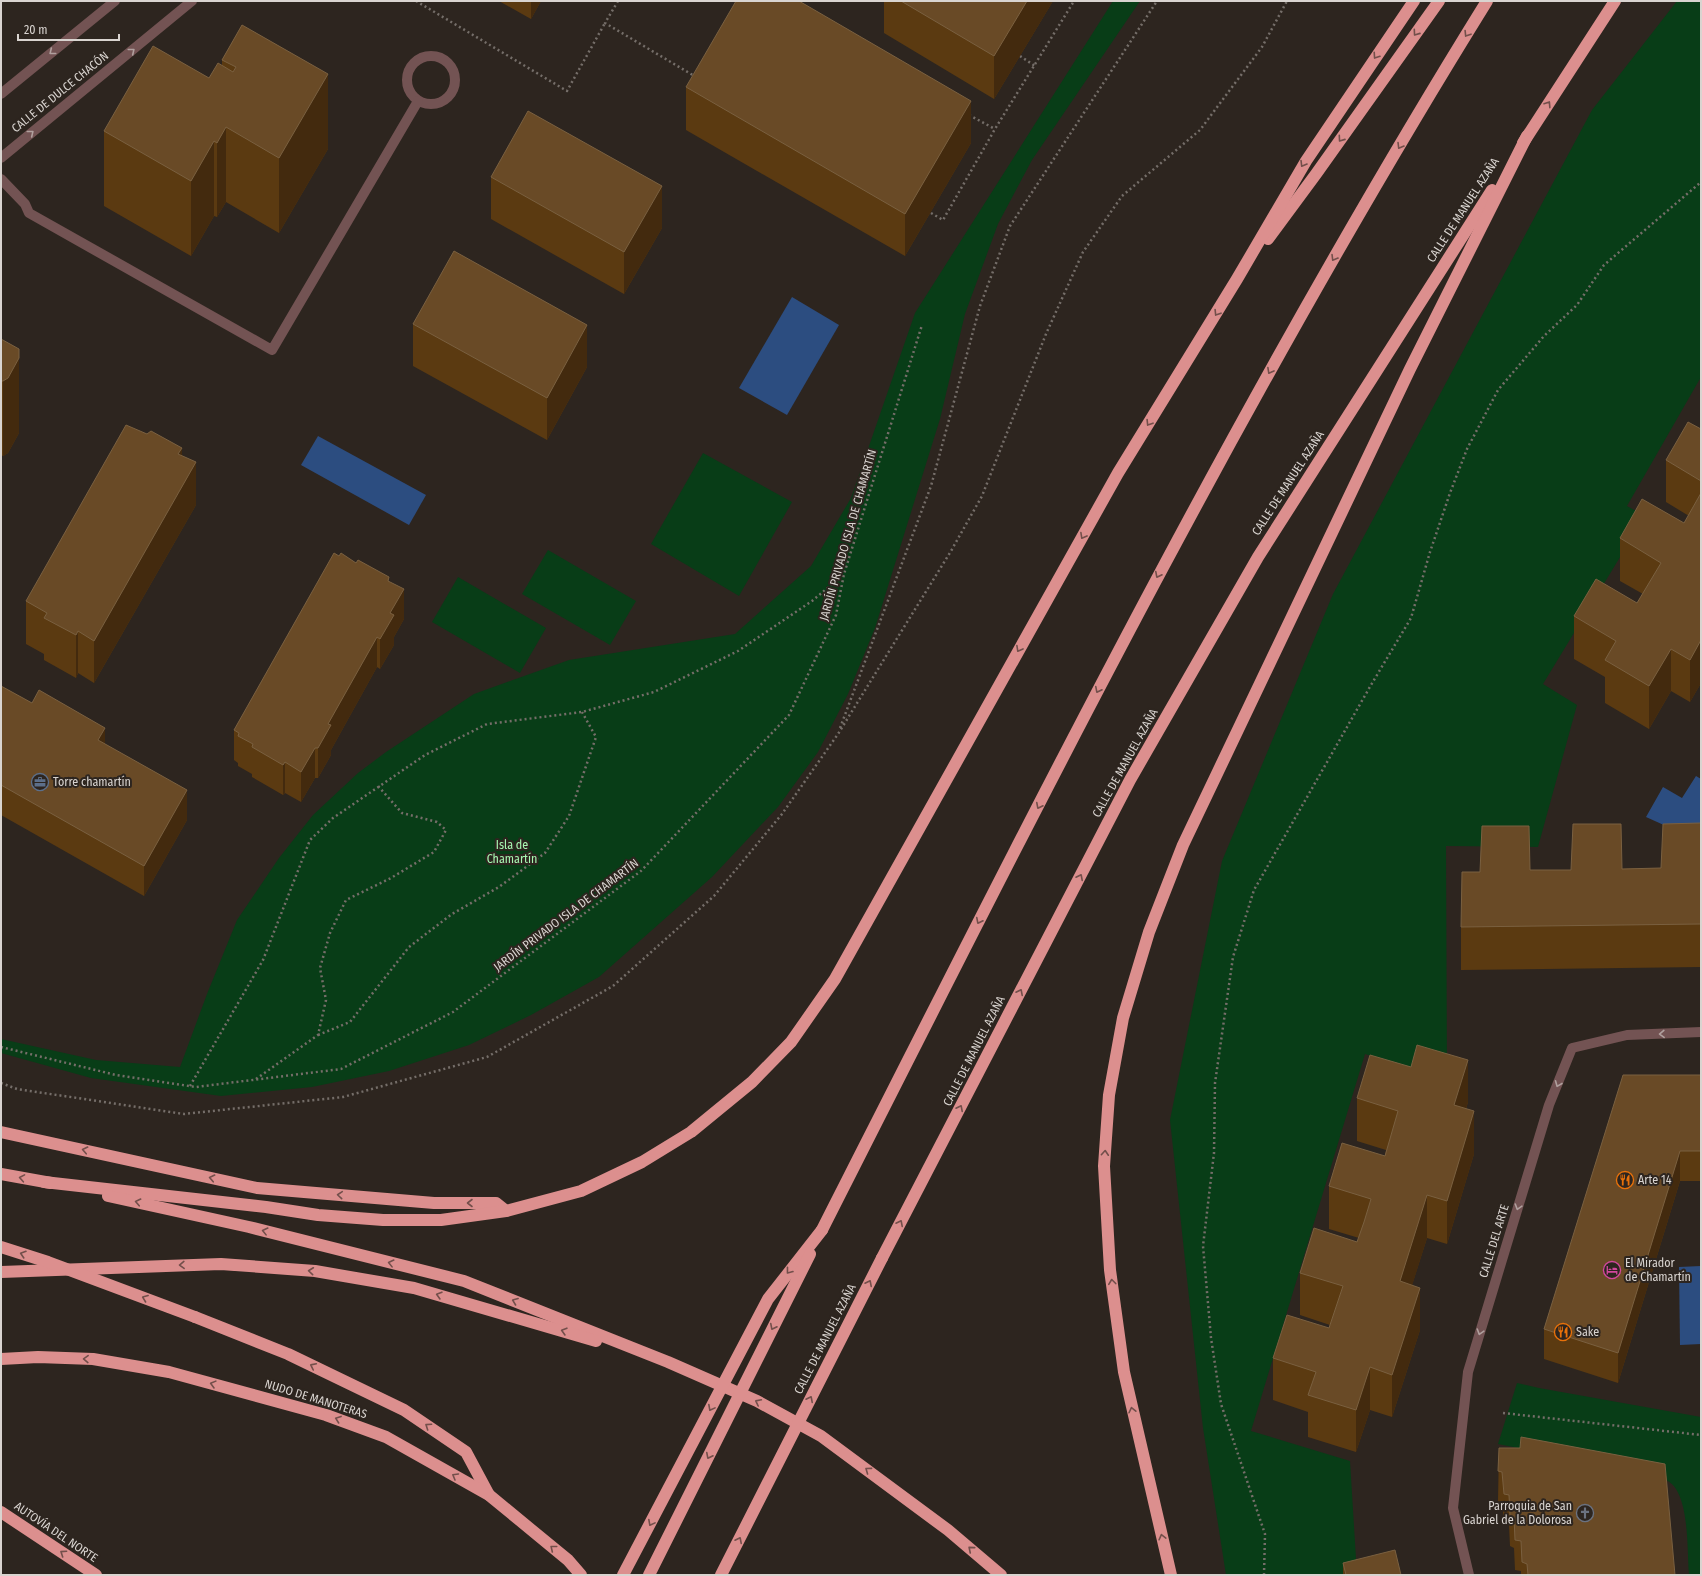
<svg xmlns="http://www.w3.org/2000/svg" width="1702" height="1576" viewBox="0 0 1702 1576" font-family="'Fira Sans Condensed',sans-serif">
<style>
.green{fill:#083d17}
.water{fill:#2c4d80}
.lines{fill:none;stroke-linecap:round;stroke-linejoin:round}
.path{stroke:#756e69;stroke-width:2.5;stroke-dasharray:2 3;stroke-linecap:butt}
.service{stroke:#735353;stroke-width:10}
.minor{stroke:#735353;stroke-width:10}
.motorway{stroke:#dc8f8e;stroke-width:12}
.motorway-bridge{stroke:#dc8f8e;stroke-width:12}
.wall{fill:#5b3a11}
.shaded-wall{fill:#432a0e}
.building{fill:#694a26;stroke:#7a6040}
.oneway{stroke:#734f4b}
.oneway2{stroke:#b0a09e}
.labels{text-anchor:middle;stroke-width:4;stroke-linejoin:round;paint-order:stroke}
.street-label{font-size:12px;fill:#d9d4d0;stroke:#2d251f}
.poi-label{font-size:12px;fill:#d9d4d0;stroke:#2d251f;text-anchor:start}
.park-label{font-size:12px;fill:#a7f8b2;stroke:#2d251f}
</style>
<rect width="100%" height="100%" fill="#2d251f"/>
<!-- green -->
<g class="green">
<polygon points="1113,1 1140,1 1032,160 998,224 965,314 940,419 875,628 848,694 818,752 778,807 712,877 599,977 531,1015 469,1045 389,1071 312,1087 221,1096 91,1078 1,1053 1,1039 96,1060 180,1067 207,994 237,920 279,858 313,815 358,773 386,752 474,694 569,660 735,634 811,566 851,498 915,313"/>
<polygon points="1677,1 1701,1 1701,377 1627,506 1645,516 1543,684 1577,705 1538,847 1446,846 1447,1080 1365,1054 1251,1431 1350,1461 1357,1575 1226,1575 1203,1428 1170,1120 1222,861 1333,594 1592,110"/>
<polygon points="703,453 792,502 739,596 651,544"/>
<polygon points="548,550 636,601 610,645 522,594"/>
<polygon points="458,577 546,628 520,673 432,622"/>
<path d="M1517,1383L1539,1388L1701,1417V1575H1689C1687,1550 1689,1510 1676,1489C1672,1482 1663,1478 1656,1475L1498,1444Z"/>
</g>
<!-- water -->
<g class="water">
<polygon points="792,297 839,325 787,415 739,388"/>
<polygon points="318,436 426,495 409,525 301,465"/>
<polygon points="1696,776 1701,779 1701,835 1686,835 1646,817 1663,787 1682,798"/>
<polygon points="1701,1266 1701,1344 1680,1345 1679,1267"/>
</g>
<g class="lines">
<!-- path -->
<g class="path">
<polyline points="416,1 567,91 605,23"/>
<polyline points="618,1 605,23 696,77"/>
<polyline points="1020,56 1035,66"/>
<polyline points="969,115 995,129"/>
<polyline points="931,213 943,220 995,129 1074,1"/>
<polyline points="840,728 931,486 980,306 1010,226 1157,1"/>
<polyline points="318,1035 350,1022 409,947 452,914 499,887 545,853 569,816 596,737 582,712"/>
<polyline points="1,1047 116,1075 196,1087 341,1069 453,1012 641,871 789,715 836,615 844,574 922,325"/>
<polyline points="256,1079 318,1035 326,1000 320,968 330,933 346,900 391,878 434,852 446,830 437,822 402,813 378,786"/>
<polyline points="1,1083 17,1089 184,1114 343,1097 487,1057 613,986 714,896 782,814 838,734 951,551 982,496 1046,334 1083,252 1122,196 1200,130 1262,47 1287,1"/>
<polyline points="190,1086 263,960 310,840 333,818 425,755 487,724 582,712 654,692 738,651 812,601 843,575"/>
<polyline points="1503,1413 1701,1435"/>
<polyline points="1264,1575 1265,1534 1221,1404 1211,1338 1203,1246 1214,1153 1215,1083 1233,957 1254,890 1371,685 1411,618 1430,552 1450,493 1467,449 1498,390 1544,336 1577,305 1604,265 1701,182"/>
</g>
<!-- service -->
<g class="service">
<circle cx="431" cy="80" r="24"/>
<polyline points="1,179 25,204 29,213 272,350 418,101"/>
</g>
<!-- minor -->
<g class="minor">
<polyline points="1,94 115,1"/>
<polyline points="1,158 192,1"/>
<polyline points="1469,1575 1453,1508 1468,1372 1549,1105 1572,1048 1627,1035 1701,1032"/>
</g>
<!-- motorway -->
<g class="motorway">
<polyline points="1523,143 1615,1"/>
<polyline points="1268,239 1316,174 1439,1"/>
<polyline points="1,1132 257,1188 434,1203 496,1203 506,1211"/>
<polyline points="1,1174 51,1183"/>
<polyline points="44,1182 266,1207 318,1215 383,1220 441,1220 506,1211 581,1191 642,1162 691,1132 752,1082 791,1042 835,979 1118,473 1237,279 1306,161 1414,1"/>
<polyline points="108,1196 249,1227 464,1281 668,1362 757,1401 821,1436 948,1530 1001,1575"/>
<path d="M822,1230C1033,814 1241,397 1487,1"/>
<polyline points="882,1258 1130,780 1258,557 1492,190"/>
<polyline points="1,1272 221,1264 315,1271 414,1288 596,1341"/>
<polyline points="195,1317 288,1354 404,1410 466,1452 489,1495"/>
<polyline points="1,1359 38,1357 93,1359 169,1372 326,1415 386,1437 489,1495 568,1560 581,1575"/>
<polyline points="1,1512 96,1575"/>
<polyline points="1171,1575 1124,1372 1110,1270 1104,1166 1109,1095 1123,1018 1149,932 1183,845 1410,369 1527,136"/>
</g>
<!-- motorway-bridge -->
<g class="motorway-bridge">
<polyline points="1,1247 48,1262 195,1317"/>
<polyline points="623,1575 768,1299 822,1230"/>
<polyline points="649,1575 810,1254"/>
<polyline points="721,1575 882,1258"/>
</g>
</g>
<!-- wall -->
<g class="wall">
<polygon points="499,1 541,1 531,19"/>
<polygon points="884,1 1053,1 994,99 884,33"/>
<polygon points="242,25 328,149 279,233 226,202 217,217 214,216 191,256 104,206 104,131 209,78 222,65 222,60"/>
<polygon points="686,87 971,143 905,256 686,130"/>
<polygon points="491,177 662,228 624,294 491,219"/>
<polygon points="413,324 587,367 547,440 413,366"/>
<polygon points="1,339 19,433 8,453 3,456 1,455"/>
<polygon points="1701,429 1701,683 1690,702 1671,691 1649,729 1605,703 1605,677 1574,659 1574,616 1637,603 1643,594 1620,581 1620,538 1684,523 1689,516 1666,502 1666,460"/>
<polygon points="182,455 196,505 94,683 78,673 76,678 44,660 44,654 26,644 26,601"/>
<polygon points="339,556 356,563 389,581 404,619 394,637 394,645 380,669 377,667 331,750 331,755 318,778 315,778 301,802 285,793 283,795 252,777 252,774 238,766 238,763 234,760 234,730"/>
<polygon points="1,686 105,744 187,820 144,896 1,815"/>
<polygon points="1701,823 1701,967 1461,970 1461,927 1480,872 1530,870 1571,870 1661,868"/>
<polygon points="1701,1075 1701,1181 1680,1181 1618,1383 1544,1359 1544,1329"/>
<polygon points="1357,1098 1468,1102 1466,1109 1474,1154 1447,1244 1427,1238 1412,1285 1420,1330 1392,1417 1370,1410 1356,1452 1308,1437 1308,1412 1273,1400 1273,1358 1329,1328 1330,1325 1300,1315 1300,1273 1357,1242 1359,1238 1329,1229 1329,1186 1385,1156 1386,1150 1357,1141"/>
<polygon points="1499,1448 1675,1575 1521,1575 1521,1571 1515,1570 1514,1548 1510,1546 1509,1525 1504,1524 1502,1502 1498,1501"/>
<polygon points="1343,1563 1401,1575 1343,1575"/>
</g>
<!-- shaded-wall -->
<g class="shaded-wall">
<polygon points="531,1 541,1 531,19"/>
<polygon points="1027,1 1053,1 994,99 994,56"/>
<polygon points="328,74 328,149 279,233 279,158"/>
<polygon points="971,101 971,143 905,256 905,214"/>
<polygon points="226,127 226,202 217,217 217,143"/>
<polygon points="214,141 214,216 191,256 191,181"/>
<polygon points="662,186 662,228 624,294 624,252"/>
<polygon points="587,325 587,367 547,440 547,398"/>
<polygon points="19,358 19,433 8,453 3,456 3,381"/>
<polygon points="182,448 182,487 196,462 196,505 94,683 94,641 178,454"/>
<polygon points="404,589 404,619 394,637 394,645 380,669 380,639 390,613"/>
<polygon points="78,631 78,673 76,678 76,635"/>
<polygon points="377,637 377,667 331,750 331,755 318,778 318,748 328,724"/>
<polygon points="1701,640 1701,683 1690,702 1690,660"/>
<polygon points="1671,649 1671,691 1649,729 1649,686"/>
<polygon points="105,728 105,758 98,740"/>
<polygon points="315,748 315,778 301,802 301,772"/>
<polygon points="285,762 285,793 283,795 283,765"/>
<polygon points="187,790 187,820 144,896 144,866"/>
<polygon points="1468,1060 1468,1102 1454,1148 1454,1105"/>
<polygon points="1474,1111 1474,1154 1447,1244 1447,1201"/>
<polygon points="1680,1151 1680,1181 1618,1383 1618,1353"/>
<polygon points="1427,1195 1427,1238 1400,1324 1400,1281"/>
<polygon points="1420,1288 1420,1330 1392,1417 1392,1375"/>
<polygon points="1370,1367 1370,1410 1356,1452 1356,1410"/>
</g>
<!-- building -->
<g class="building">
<polygon points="736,1 799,1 971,101 905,214 686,87"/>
<polygon points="901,1 1027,1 994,56"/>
<polygon points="242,25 328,74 279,158 226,127 217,143 214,141 191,181 104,131 153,46 209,78 218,63 233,72 236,67 222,60"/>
<polygon points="528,111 662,186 624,252 491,177"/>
<polygon points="454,251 587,325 547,398 413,324"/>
<polygon points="1,339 19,349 19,358 8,378 3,381 1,381"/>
<polygon points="1688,422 1701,429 1701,481 1666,460"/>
<polygon points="126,425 147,434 151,431 182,448 178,454 196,462 94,641 78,631 76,635 44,618 47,613 26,601"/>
<polygon points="1701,493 1701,640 1690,660 1671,649 1649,686 1605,660 1616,641 1574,616 1596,579 1637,603 1661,563 1620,538 1642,499 1684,523"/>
<polygon points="334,553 339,556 341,553 356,563 358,560 389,577 388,581 404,589 390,613 394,615 380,639 377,637 328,724 331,725 318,748 315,748 301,772 285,762 283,765 252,747 253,744 238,736 239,733 234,730"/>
<polygon points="1,686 32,703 39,690 105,728 98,740 187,790 144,866 1,785"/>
<polygon points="1701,823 1701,924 1461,927 1462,872 1480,872 1482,826 1529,826 1530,870 1571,870 1573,824 1621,824 1622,869 1661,868 1663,824"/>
<polygon points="1417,1045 1468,1060 1454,1105 1474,1111 1447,1201 1427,1195 1400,1281 1420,1288 1392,1375 1370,1367 1356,1410 1308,1395 1316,1372 1273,1358 1287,1315 1329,1328 1343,1286 1300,1273 1314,1228 1357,1242 1364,1222 1371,1199 1329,1186 1342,1143 1385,1156 1398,1111 1357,1098 1370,1055 1411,1067"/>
<polygon points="1623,1075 1701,1075 1701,1151 1680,1151 1618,1353 1544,1329"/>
<polygon points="1521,1437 1665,1464 1675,1575 1528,1575 1527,1564 1522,1562 1521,1541 1515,1540 1514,1517 1510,1516 1509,1495 1504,1494 1502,1472 1498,1471 1499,1448 1520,1448"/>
<polygon points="1395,1550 1401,1575 1346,1575 1343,1563"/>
</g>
<!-- one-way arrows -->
<defs><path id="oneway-chevron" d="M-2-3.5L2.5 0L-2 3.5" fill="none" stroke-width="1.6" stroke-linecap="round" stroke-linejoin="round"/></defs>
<g class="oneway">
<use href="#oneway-chevron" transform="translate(1416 33) rotate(125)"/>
<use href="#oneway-chevron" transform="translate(1467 34) rotate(122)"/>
<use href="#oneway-chevron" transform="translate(1376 56) rotate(124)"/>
<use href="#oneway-chevron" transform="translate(1548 104) rotate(-57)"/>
<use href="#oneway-chevron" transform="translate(1341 139) rotate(125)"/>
<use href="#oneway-chevron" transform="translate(1400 146) rotate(121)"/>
<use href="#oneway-chevron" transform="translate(1303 164) rotate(121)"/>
<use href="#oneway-chevron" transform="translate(1334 258) rotate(121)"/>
<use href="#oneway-chevron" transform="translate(1217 313) rotate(122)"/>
<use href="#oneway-chevron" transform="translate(1270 371) rotate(119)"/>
<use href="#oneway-chevron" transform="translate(1149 423) rotate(122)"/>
<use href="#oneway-chevron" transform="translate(1083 536) rotate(119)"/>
<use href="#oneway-chevron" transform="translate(1158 575) rotate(117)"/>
<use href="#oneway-chevron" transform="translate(1019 649) rotate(119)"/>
<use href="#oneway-chevron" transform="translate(1098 690) rotate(117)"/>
<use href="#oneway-chevron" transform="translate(1039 806) rotate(117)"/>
<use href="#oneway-chevron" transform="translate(1080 877) rotate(-63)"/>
<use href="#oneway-chevron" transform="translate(979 921) rotate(117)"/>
<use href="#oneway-chevron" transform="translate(1020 992) rotate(-63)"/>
<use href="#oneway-chevron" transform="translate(960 1108) rotate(-63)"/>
<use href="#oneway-chevron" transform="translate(85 1150) rotate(-168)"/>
<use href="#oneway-chevron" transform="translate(1105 1153) rotate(-86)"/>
<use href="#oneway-chevron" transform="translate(22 1178) rotate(-170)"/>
<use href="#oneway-chevron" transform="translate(212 1178) rotate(-168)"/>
<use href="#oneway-chevron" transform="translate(340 1195) rotate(-175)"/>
<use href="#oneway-chevron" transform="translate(138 1202) rotate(-168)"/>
<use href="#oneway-chevron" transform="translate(470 1203) rotate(-180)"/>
<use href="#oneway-chevron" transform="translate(900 1223) rotate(-63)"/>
<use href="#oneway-chevron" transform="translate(265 1231) rotate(-166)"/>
<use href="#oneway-chevron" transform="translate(23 1254) rotate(-162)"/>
<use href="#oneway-chevron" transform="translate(391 1263) rotate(-166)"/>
<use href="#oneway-chevron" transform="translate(182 1265) rotate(178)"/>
<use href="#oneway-chevron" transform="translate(311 1271) rotate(-174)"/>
<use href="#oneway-chevron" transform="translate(789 1271) rotate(128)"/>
<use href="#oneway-chevron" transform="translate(1112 1282) rotate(-97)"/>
<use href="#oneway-chevron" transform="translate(869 1283) rotate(-63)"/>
<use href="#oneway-chevron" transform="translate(439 1295) rotate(-164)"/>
<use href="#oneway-chevron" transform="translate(145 1298) rotate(-159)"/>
<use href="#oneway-chevron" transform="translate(515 1301) rotate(-159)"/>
<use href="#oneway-chevron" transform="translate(773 1327) rotate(117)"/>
<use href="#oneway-chevron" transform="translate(564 1331) rotate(-164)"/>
<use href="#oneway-chevron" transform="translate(86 1359) rotate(-178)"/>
<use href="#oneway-chevron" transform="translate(313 1366) rotate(-154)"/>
<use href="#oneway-chevron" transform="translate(213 1384) rotate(-165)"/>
<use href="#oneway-chevron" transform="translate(810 1399) rotate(-63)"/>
<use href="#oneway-chevron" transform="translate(758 1402) rotate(-153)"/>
<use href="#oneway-chevron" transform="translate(711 1408) rotate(118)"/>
<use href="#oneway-chevron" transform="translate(1132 1410) rotate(-103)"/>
<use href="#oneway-chevron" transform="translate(338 1419) rotate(-160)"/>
<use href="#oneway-chevron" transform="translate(428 1426) rotate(-146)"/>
<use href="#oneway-chevron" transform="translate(709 1456) rotate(117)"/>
<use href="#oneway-chevron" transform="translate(868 1470) rotate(-144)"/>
<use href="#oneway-chevron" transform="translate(455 1476) rotate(-150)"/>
<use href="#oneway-chevron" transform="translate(651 1523) rotate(118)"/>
<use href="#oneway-chevron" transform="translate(1162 1537) rotate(-104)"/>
<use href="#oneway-chevron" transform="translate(739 1540) rotate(-63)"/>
<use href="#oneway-chevron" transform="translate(553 1548) rotate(-141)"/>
<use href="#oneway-chevron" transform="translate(971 1549) rotate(-140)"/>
<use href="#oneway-chevron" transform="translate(63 1553) rotate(-146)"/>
</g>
<g class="oneway2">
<use href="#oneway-chevron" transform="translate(132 51) rotate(-39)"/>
<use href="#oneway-chevron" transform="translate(52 52) rotate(141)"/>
<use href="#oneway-chevron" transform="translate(31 133) rotate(-39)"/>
<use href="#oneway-chevron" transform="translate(1662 1034) rotate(178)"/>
<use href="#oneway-chevron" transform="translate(1558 1084) rotate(112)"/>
<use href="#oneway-chevron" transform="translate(1518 1207) rotate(107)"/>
<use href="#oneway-chevron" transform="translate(1480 1332) rotate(107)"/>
</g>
<!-- icons -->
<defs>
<g id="office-ring" transform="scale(0.9)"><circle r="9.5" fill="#2d251f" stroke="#5c6f8a" stroke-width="1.5"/><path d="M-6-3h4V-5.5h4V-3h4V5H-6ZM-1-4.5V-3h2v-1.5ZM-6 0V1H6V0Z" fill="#5c6f8a"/></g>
<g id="restaurant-ring" transform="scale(0.9)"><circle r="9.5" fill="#2d251f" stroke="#e8710a" stroke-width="1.5"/><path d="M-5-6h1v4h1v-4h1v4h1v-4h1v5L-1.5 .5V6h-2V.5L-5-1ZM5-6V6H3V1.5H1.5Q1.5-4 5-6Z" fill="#e8710a"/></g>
<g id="hotel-ring" transform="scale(0.9)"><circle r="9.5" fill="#2d251f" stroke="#d1479c" stroke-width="1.5"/><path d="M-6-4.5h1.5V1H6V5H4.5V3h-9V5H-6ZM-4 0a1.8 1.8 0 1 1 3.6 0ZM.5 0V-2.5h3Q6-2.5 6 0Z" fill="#d1479c"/></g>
<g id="church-ring" transform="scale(0.9)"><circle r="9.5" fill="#2d251f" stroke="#6b7280" stroke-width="1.5"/><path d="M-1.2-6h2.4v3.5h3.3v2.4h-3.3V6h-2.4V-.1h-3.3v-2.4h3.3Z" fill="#6b7280"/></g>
</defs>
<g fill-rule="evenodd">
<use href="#office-ring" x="40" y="782"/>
<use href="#restaurant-ring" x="1625" y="1180"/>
<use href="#hotel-ring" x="1612" y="1270"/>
<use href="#restaurant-ring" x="1563" y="1332"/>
<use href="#church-ring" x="1585" y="1513"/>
</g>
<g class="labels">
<!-- street labels -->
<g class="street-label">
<text transform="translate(60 92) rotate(-39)" y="4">CALLE DE DULCE CHACÓN</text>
<text transform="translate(1463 210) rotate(-57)" y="4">CALLE DE MANUEL AZAÑA</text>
<text transform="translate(1288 483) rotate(-57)" y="4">CALLE DE MANUEL AZAÑA</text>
<text transform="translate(848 535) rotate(-74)" y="4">JARDÍN PRIVADO ISLA DE CHAMARTÍN</text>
<text transform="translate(1125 763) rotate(-61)" y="4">CALLE DE MANUEL AZAÑA</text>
<text transform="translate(566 915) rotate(-37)" y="4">JARDÍN PRIVADO ISLA DE CHAMARTÍN</text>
<text transform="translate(974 1051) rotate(-63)" y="4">CALLE DE MANUEL AZAÑA</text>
<text transform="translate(1494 1241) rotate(-73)" y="4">CALLE DEL ARTE</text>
<text transform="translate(825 1339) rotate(-63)" y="4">CALLE DE MANUEL AZAÑA</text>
<text transform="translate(316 1399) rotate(17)" y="4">NUDO DE MANOTERAS</text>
<text transform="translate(56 1532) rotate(34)" y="4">AUTOVÍA DEL NORTE</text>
</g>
<!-- poi labels -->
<g class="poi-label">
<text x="53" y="786">Torre chamartín</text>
<text x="1638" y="1184">Arte 14</text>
<text x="1625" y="1267">El Mirador<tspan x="1625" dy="14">de Chamartín</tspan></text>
<text x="1576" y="1336">Sake</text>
<text x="1572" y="1510" text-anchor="end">Parroquia de San<tspan x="1572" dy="14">Gabriel de la Dolorosa</tspan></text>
</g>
<!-- park labels -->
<g class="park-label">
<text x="512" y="849">Isla de<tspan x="512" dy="14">Chamartín</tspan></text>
</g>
</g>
<!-- border -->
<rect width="1702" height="1576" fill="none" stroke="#d9d4d0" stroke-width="4"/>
<!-- scale -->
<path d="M18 34v6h101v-6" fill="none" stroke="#d9d4d0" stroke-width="2"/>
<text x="24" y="34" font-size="12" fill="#d9d4d0" stroke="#2d251f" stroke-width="3" paint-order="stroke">20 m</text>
</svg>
